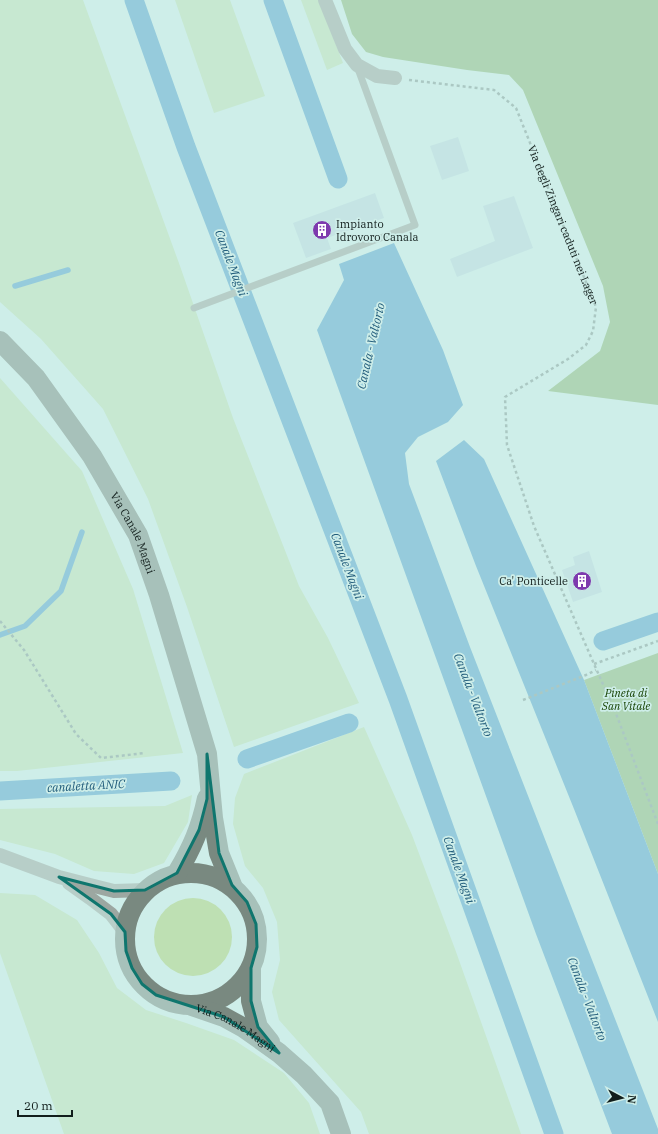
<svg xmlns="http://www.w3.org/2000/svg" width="658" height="1134" viewBox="0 0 658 1134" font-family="'IBM Plex Serif',serif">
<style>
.green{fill:#bee0b3}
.forest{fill:#89b779}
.water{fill:#52a1cc}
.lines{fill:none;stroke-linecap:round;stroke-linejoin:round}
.stream{stroke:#52a1cc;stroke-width:5.5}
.canal{stroke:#52a1cc;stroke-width:19}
.building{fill:#bad8de}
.path{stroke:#829a96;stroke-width:2.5;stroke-dasharray:3 3;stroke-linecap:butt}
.service{stroke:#9ca7a1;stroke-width:7}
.minor{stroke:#9ca7a1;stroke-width:14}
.secondary{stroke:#798980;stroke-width:20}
.marked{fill:none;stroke:#0f766e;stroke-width:3;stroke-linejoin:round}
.labels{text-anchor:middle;stroke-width:3.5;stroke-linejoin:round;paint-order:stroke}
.poi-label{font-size:11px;fill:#121e1c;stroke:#ceeee9;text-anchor:start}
.street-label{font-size:11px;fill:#121e1c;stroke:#ceeee9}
.park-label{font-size:11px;font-style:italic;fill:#154100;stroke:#ceeee9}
.water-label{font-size:12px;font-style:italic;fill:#215c7b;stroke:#ceeee9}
</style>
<rect width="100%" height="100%" fill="#ceeee9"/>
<!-- green -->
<g class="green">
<polygon points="0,0 83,0 180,266 233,418 299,586 328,638 359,703 234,747 187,607 148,499 103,409 41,339 0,302"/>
<polygon points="175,0 230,0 265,96 214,113"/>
<polygon points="301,0 319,0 343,63 327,70"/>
<polygon points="0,378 82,471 133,589 183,753 17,771 0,771"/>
<polygon points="364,727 412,835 455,949 521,1134 369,1134 361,1112 279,1020 272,992 280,960 277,922 263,888 245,866 233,824 235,798 244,774"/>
<polygon points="192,795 188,822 164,863 134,874 94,871 55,854 0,840 0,809 165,806"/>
<polygon points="0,893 35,895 77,920 99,953 117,988 146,1010 186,1023 234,1040 284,1073 309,1103 320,1134 64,1134 0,953"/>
<circle cx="193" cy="937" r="39"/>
</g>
<!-- forest -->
<g class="forest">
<polygon points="341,0 658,0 658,405 548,391 600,351 610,322 603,286 523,90 509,75 467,70 383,57 366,52 352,34"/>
<polygon points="658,653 658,874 584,680"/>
</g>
<!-- water -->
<g class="water">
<polygon points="394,243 443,350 463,405 448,422 418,437 405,453 409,484 470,647 658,1129 658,1134 612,1134 536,934 317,330 344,280 339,264"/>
<polygon points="464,440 484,459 584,680 658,874 658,1022 574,809 476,566 436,461"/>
</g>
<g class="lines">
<!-- stream -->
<g class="stream">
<polyline points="15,286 68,270"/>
<polyline points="0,635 25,626 61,591 82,532"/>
</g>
<!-- canal -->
<g class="canal">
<polyline points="134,0 186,147 398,699 554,1134"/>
<polyline points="273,0 338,179"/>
<polyline points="603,641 658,622"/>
<polyline points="247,759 349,723"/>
<polyline points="0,791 171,781"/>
</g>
</g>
<!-- building -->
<g class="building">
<polygon points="458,137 469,171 442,180 430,146"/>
<polygon points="375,193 384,218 327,238 331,249 306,258 293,223"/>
<polygon points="514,196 533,248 457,277 450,259 495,241 483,206"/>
<polygon points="589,551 602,592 573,602 562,570 575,565 573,557"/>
</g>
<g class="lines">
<!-- path -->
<g class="path">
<path id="s1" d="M409,80L494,90L516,108L596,307L593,331L586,345L568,359L505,397L507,445L534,526L594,664L615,711L658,824"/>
<polyline points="0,621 24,650 76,734 101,758 145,753"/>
<polyline points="594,664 658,641"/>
<polyline points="523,700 586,675 596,670"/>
</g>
<!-- service -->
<polyline class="service" points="194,308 415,225 357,66"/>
<!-- minor -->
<g class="minor">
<polyline points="325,0 345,49 357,65 377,76 395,78"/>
<polyline points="0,855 59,877 90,885 114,891 145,890"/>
<polyline points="69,883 90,898 111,914 125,932"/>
</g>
<!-- secondary -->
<g class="secondary">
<path id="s2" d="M0,341L36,378L92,456L138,535L159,595L207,754L213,818L219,853L232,885"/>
<circle cx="191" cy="939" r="66"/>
<path d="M177,873C192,848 201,827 207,798"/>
<polyline points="251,968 251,1001 258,1027 270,1042"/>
<path id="s3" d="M192,1006L224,1017L244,1028L279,1053L304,1075L330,1103L341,1134"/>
</g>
</g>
<!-- marked area -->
<path d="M0 0H658V1134H0ZM207,754L219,853L232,885L247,902L256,924L257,947L251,968V1001L258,1027L279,1053L224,1017L156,995L142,984L132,968L126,951L125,932L111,914L59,877L114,891L145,890L177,873L199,830L207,799Z" fill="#ceeee9" fill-opacity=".55" fill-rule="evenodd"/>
<path class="marked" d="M207,754L219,853L232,885L247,902L256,924L257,947L251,968V1001L258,1027L279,1053L224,1017L156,995L142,984L132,968L126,951L125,932L111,914L59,877L114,891L145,890L177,873L199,830L207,799Z"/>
<!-- icons -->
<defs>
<g id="building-disc" transform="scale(1)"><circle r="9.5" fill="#7e3aae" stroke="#ceeee9"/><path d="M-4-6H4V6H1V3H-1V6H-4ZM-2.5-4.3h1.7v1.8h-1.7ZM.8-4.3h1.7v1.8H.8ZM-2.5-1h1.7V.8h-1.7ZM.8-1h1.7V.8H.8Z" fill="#fff"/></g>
</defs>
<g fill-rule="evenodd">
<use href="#building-disc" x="322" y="230"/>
<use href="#building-disc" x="582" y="581"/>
</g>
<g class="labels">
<!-- poi labels -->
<g class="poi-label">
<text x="336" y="228">Impianto<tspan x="336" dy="13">Idrovoro Canala</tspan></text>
<text x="568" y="585" text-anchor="end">Ca' Ponticelle</text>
</g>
<!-- street labels -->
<g class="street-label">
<text dy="4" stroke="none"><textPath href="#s1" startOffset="240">Via degli Zingari caduti nei Lager</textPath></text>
<text dy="4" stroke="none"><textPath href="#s2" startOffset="235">Via Canale Magni</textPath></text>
<text dy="4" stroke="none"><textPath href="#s3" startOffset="49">Via Canale Magni</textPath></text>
</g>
<!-- park labels -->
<g class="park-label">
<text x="626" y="697">Pineta di<tspan x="626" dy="13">San Vitale</tspan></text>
</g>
<!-- water labels -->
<g class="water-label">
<text transform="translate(231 263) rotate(69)" y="4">Canale Magni</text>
<text transform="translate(371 346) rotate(-77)" y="4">Canala - Valtorto</text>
<text transform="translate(347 566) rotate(69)" y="4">Canale Magni</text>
<text transform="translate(473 695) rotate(69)" y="4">Canala - Valtorto</text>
<text transform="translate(86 786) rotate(-3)" y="4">canaletta ANIC</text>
<text transform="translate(459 870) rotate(70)" y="4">Canale Magni</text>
<text transform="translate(587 999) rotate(69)" y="4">Canala - Valtorto</text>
</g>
</g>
<!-- north arrow -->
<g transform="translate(622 1098) rotate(97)" stroke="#ceeee9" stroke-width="3" paint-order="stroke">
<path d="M0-3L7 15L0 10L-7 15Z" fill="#121e1c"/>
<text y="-6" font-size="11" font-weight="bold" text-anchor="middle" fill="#121e1c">N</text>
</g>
<!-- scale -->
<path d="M18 1110v6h54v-6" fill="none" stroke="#121e1c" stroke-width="2"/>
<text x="24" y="1110" font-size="12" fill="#121e1c" stroke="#ceeee9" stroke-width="3" paint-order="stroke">20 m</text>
</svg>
